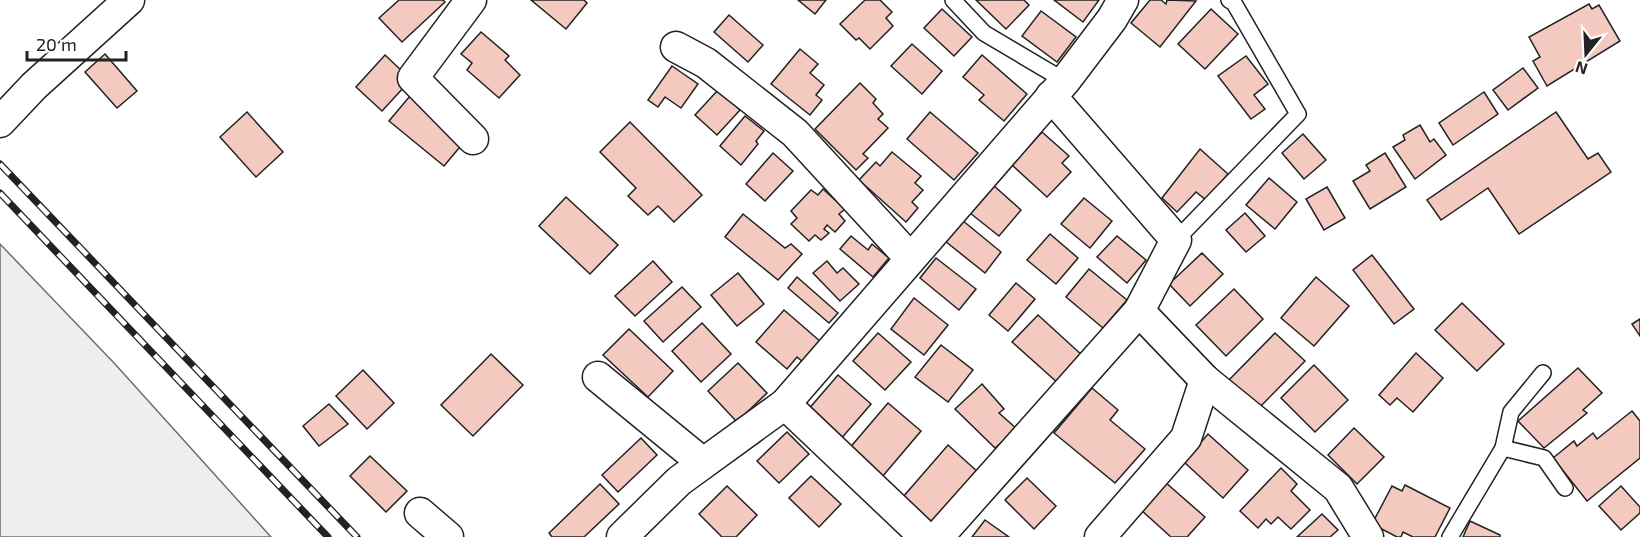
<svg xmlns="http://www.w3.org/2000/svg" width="1640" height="537" viewBox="0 0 1640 537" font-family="'Exo 2',sans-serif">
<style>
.green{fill:#eee;stroke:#6f6f6f;stroke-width:1.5}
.building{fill:#f3c9c0;stroke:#222;stroke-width:1.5}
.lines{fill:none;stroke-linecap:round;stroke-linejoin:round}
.lane-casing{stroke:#222;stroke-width:18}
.street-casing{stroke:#222;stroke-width:33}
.lane{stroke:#fff;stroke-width:15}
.street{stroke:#fff;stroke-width:30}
.rail-casing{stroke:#222;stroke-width:7}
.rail{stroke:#fff;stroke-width:4.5;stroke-dasharray:14;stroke-linecap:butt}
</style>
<rect width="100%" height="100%" fill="#fff"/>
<!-- green -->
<polygon class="green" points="0,244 115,364 271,537 0,537"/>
<!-- building -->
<g class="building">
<polygon points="399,0 443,0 445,2 402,42 379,18"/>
<polygon points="531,0 584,0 587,3 566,29"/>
<polygon points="798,0 826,0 815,14"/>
<polygon points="865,0 880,0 892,12 886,18 893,26 870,49 859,38 856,40 840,24"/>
<polygon points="976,0 1024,0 1029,5 1006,29"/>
<polygon points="1054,0 1099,0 1083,22"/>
<polygon points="1150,0 1161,0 1166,4 1167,0 1196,1 1160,47 1131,23"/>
<polygon points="1589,4 1592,9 1599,5 1620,41 1547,86 1533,61 1540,57 1529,37"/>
<polygon points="942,9 972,37 954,56 924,28"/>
<polygon points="1211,9 1238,34 1205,69 1178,44"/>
<polygon points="1041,11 1076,37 1057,62 1022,36"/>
<polygon points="729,15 763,45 748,62 714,32"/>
<polygon points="481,32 509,56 505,60 520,75 499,98 467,70 472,63 461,54"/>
<polygon points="912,44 942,71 922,94 891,66"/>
<polygon points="800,49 818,64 810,73 824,85 816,95 822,100 810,115 771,84"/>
<polygon points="105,54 137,91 117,108 85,72"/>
<polygon points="385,55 404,73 398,79 405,86 382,111 356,87"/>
<polygon points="982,55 1027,94 1004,121 979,100 984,95 963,77"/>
<polygon points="1246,56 1268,84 1254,95 1265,109 1251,119 1218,76"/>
<polygon points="672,66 698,84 681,108 665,97 658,107 648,100"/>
<polygon points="1523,68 1538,88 1508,110 1493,90"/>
<polygon points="860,83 876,99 873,103 883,114 878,119 888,128 863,154 868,158 856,170 815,129"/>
<polygon points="718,90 740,110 717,135 695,115"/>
<polygon points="1484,92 1498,114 1453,145 1439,123"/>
<polygon points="410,96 464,142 444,166 389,121"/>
<polygon points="247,112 283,152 256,177 220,137"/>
<polygon points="930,112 978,153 954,180 907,139"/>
<polygon points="1556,112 1588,159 1598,153 1611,172 1519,234 1488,188 1441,220 1427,200"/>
<polygon points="745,116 764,131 756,141 758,144 741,165 720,146"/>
<polygon points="630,122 702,195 674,222 658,206 648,215 628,196 636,188 600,152"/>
<polygon points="1420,125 1430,142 1434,139 1446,155 1415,179 1393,147 1405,140 1403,135"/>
<polygon points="1042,132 1069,156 1062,163 1071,172 1047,197 1012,165"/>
<polygon points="1303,134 1326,160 1304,179 1282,153"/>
<polygon points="1200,149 1228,174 1206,200 1196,192 1177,212 1162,198"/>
<polygon points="892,152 921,176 915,183 923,190 912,202 918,208 906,222 859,180 876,162 880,166"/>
<polygon points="773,153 793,171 765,201 746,184"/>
<polygon points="1385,153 1406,187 1370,209 1353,181 1370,171 1366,165"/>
<polygon points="1269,178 1297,202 1275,229 1246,205"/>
<polygon points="993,185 1021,210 999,236 970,213"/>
<polygon points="1327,187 1345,218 1324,230 1306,199"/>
<polygon points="823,189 845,209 839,214 845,221 835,232 827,225 824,229 829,233 821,240 815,235 809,241 791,224 797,218 791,211 811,190 818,195"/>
<polygon points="566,197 618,245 590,274 539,226"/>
<polygon points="1084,198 1112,221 1090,248 1061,224"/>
<polygon points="1245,213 1265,236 1246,252 1226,230"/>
<polygon points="743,214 785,248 791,244 802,254 778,280 725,237"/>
<polygon points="962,220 1001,252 985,273 945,241"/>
<polygon points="1050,234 1078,258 1056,284 1027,260"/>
<polygon points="851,236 868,250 872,244 889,258 873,277 840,249"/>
<polygon points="1117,236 1146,260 1127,283 1097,257"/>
<polygon points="1202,253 1223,274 1190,306 1169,284"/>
<polygon points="1372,255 1414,309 1394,324 1353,270"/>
<polygon points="936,258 976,289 959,310 920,278"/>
<polygon points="653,261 672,282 635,316 615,296"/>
<polygon points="827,261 837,273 843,268 859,284 840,301 813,273"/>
<polygon points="1089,269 1127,300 1103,328 1066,297"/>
<polygon points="738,273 764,304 737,326 711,295"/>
<polygon points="797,277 838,313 829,323 788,288"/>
<polygon points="1316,277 1349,306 1314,346 1281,318"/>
<polygon points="1016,283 1035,299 1008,331 989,315"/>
<polygon points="682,287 701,307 663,342 644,321"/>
<polygon points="1234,289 1263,319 1226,356 1196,325"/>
<polygon points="914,298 948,325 924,355 891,329"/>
<polygon points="1462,303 1504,344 1477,371 1435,330"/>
<polygon points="784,310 821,342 803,362 797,357 787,369 756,342"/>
<polygon points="1038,315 1083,356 1059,384 1012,342"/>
<polygon points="1640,319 1640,336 1632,324"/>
<polygon points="702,323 731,354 701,382 672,351"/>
<polygon points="629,329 673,371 648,397 603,355"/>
<polygon points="878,333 911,362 885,390 853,361"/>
<polygon points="1275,333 1305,361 1258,409 1228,381"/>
<polygon points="941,345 973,370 948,402 915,377"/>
<polygon points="1416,353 1443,378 1413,412 1397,398 1390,405 1379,395"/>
<polygon points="491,354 523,385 473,436 441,405"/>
<polygon points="738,363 767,393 737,422 708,391"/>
<polygon points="1314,365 1348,400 1315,432 1281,398"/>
<polygon points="1578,368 1602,393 1583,410 1587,413 1544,448 1518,421"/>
<polygon points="363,370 394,403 367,429 336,396"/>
<polygon points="838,375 871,404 840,440 807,411"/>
<polygon points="982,384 1004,409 999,413 1017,429 995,448 955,409"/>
<polygon points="1092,388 1118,410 1110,420 1145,449 1115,483 1054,433"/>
<polygon points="888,403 921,431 882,477 848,450"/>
<polygon points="329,404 348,424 319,446 303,426"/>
<polygon points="1632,411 1640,421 1640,458 1587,501 1553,458 1574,441 1577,446 1593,433 1597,439"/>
<polygon points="1354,428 1384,457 1357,484 1328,455"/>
<polygon points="787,432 809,454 779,483 757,461"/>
<polygon points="1208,434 1248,470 1223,498 1184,462"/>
<polygon points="641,438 657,455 618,492 602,475"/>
<polygon points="948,445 979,473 934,524 903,497"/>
<polygon points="370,456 407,491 386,512 350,476"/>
<polygon points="1281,468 1297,484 1291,491 1310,510 1291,529 1278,517 1271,524 1266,519 1258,528 1240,511"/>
<polygon points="811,476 841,504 819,527 789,498"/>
<polygon points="1027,478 1056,506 1034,529 1005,500"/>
<polygon points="1165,482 1205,517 1187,537 1171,537 1140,509"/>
<polygon points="600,484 619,504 584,537 552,537 549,533"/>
<polygon points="1405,485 1450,508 1435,537 1413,537 1403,532 1401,537 1397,537 1372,524 1392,486 1402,491"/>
<polygon points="727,486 757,515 736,537 722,537 699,514"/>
<polygon points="1621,486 1640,507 1640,513 1621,530 1599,506"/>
<polygon points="1322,514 1338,530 1330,537 1297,537"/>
<polygon points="985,520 1009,537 972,537"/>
<polygon points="1470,521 1500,535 1500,537 1463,537"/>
</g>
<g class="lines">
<!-- lane casing -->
<g class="lane-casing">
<g id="lane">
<polyline points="953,0 984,33 1065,81"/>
<polyline points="1176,240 1298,114 1234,3 1229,0"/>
<polyline points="1503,448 1544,458 1565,488"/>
<polyline points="1450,537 1503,448 1511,412 1543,373"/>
</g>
</g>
<!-- street casing -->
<g class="street-casing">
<g id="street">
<polyline points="471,0 413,78 473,139"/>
<polyline points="676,47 706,63 795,133 910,258"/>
<polyline points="0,122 34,86 129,0"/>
<polyline points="1139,311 1205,380 1338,488 1368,537"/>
<polyline points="598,377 703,463"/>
<polyline points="785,404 925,537"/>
<polyline points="420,513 448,537"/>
<polyline points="622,537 679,481 785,404 1065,81 1112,19 1123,0"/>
<polyline points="938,537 1139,311 1176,240 1051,96"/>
<polyline points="1100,537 1186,438 1205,380"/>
</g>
</g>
<!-- lane -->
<use href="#lane" class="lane"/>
<!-- street -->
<use href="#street" class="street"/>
<!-- rail casing -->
<g class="rail-casing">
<g id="rail">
<polyline points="0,164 357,537"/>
<polyline points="0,193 328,537"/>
</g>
</g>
<!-- rail -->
<use href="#rail" class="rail"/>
</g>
<!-- north arrow -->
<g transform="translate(1586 54) rotate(198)" stroke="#ffffff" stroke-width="4.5" paint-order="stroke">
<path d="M0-4.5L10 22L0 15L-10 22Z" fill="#222222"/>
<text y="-9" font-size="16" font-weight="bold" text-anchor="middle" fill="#222222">N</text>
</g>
<!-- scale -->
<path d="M27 51v9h99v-9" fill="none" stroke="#222222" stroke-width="3"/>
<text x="36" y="51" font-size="18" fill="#222222" stroke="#ffffff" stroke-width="4.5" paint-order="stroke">20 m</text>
</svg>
